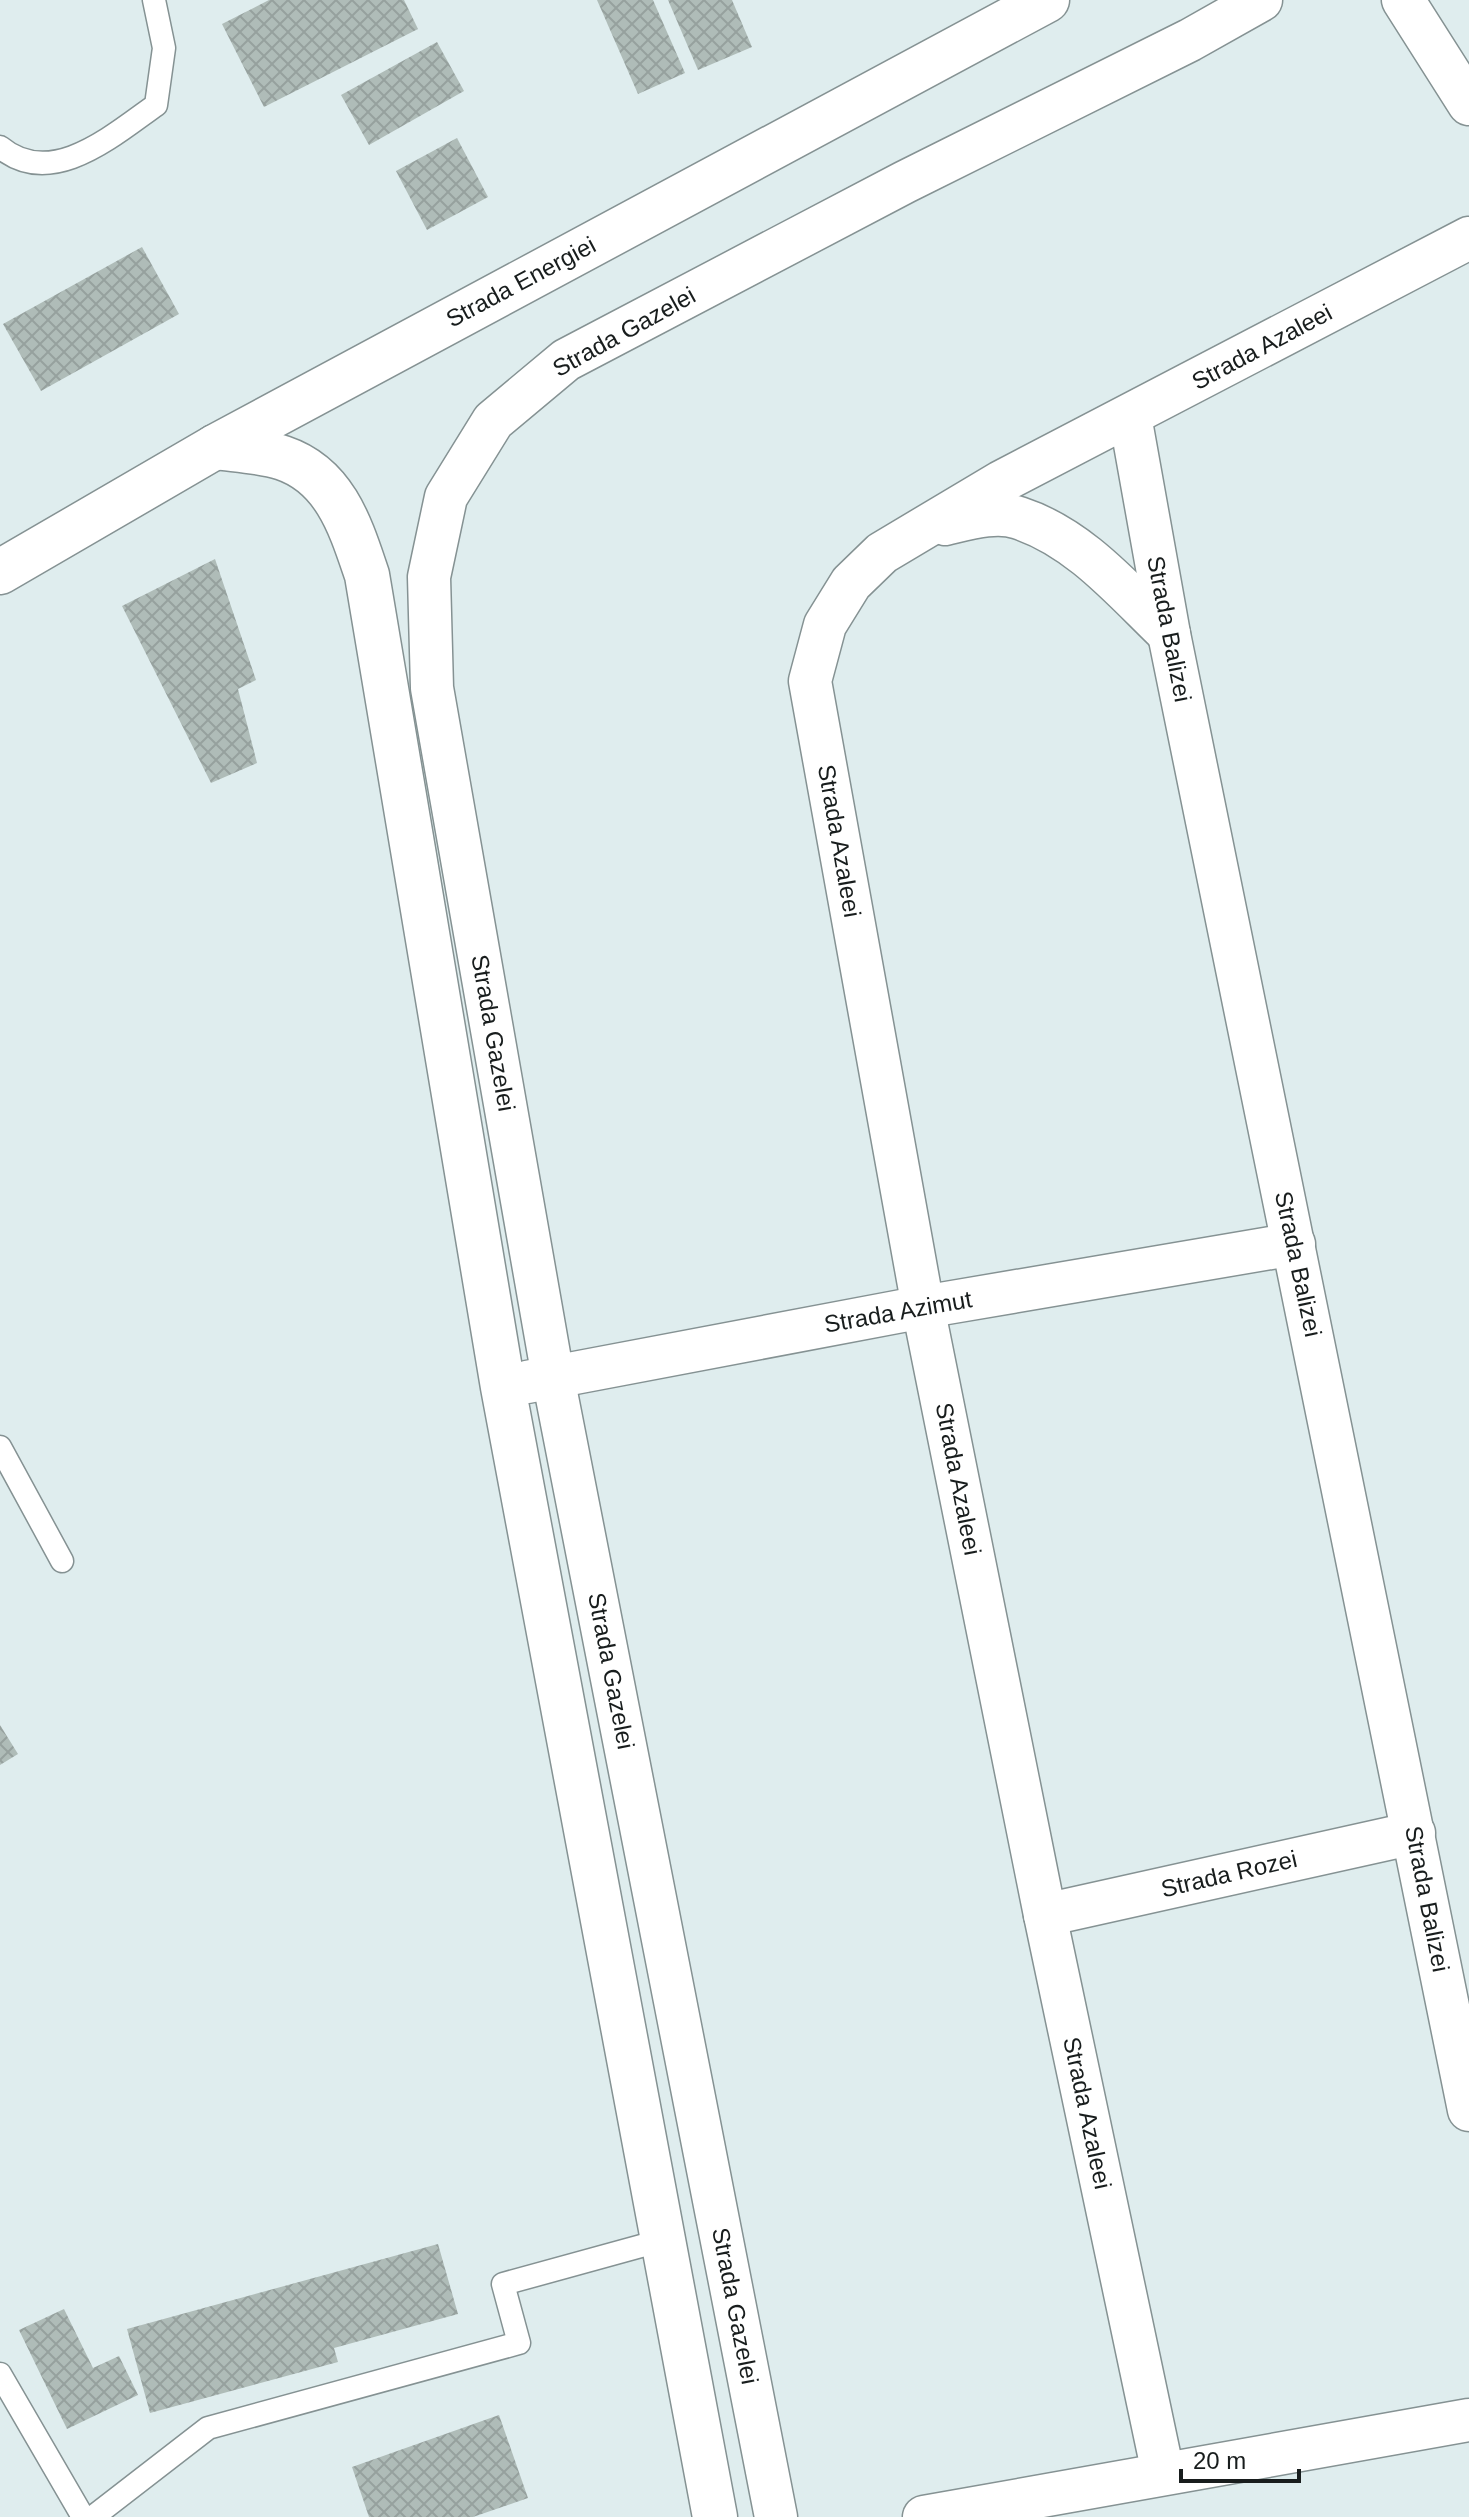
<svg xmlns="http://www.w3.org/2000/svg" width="1469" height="2517" viewBox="0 0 1469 2517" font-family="Helvetica,sans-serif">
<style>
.building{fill:url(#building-cross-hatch)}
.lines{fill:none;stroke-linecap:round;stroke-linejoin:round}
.service-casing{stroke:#859293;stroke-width:25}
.minor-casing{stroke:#859293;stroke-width:45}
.tertiary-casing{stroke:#859293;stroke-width:47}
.service{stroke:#fff;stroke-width:22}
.minor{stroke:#fff;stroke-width:42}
.tertiary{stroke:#fff;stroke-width:44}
.labels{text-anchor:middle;stroke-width:7;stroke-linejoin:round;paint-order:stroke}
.street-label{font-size:24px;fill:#181d1d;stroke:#fff}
</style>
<defs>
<pattern id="building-cross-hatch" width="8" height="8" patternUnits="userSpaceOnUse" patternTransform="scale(2)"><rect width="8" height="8" fill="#afbcb8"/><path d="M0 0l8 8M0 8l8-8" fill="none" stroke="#96a19e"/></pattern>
</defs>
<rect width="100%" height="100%" fill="#dfedee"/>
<!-- building -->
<g class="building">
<polygon points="269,0 404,0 418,29 264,107 222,24"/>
<polygon points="597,0 653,0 685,73 638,94"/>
<polygon points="668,0 732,0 752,47 698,70"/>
<polygon points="437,42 464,91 369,145 341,95"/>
<polygon points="457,138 488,197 427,230 396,171"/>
<polygon points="142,247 179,314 41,391 3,324"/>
<polygon points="215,559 256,680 238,689 257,763 211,783 122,606"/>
<polygon points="0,1725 18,1754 0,1765"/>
<polygon points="438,2244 458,2314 334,2348 338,2362 150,2413 127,2329"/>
<polygon points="64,2309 93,2368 119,2356 138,2395 67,2429 19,2330"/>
<polygon points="499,2415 528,2498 473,2517 369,2517 352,2467"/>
</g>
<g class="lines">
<!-- service casing -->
<g class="service-casing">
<g id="service">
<path d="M0,147C51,190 112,136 156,105L164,48L154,0"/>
<polyline points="0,1447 62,1561"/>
<polyline points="0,2374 83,2517"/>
<polyline points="93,2517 208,2428 519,2343 503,2284 663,2240"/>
</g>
</g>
<!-- minor casing -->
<g class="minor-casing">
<g id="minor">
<polyline points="1403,0 1469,104"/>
<polyline points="1130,416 1169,634 1469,2110"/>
<path d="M945,524C967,519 996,510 1019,518C1080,538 1124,591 1169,634"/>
<polyline points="527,1382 923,1307 1294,1244"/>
<polyline points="1045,1915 1414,1833"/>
<polyline points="1163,2473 1045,1915 923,1307 810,681 825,625 851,583 882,553 1001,482 1469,238"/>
<polyline points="776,2517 553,1377 432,688 429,577 446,497 493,421 566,360 905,182 1190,40 1261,0"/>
<polyline points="924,2517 1469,2420"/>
</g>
</g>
<!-- tertiary casing -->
<g class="tertiary-casing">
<g id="tertiary">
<path d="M215,447C237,450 262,451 283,458C336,476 351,528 367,575L503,1387L715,2517"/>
<polyline points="0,572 215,447 1047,0"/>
</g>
</g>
<!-- service -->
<use href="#service" class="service"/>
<!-- minor -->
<use href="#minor" class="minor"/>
<!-- tertiary -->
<use href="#tertiary" class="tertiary"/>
</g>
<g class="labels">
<!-- street labels -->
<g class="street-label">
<text transform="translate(521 282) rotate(-28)" y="8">Strada Energiei</text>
<text transform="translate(624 332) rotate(-29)" y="8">Strada Gazelei</text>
<text transform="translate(1262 347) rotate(-28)" y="8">Strada Azaleei</text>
<text transform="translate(1169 629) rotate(79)" y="8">Strada Balizei</text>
<text transform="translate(839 841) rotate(80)" y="8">Strada Azaleei</text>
<text transform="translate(493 1033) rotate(80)" y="8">Strada Gazelei</text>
<text transform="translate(1298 1264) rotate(78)" y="8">Strada Balizei</text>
<text transform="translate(898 1312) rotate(-10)" y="8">Strada Azimut</text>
<text transform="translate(958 1479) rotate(79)" y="8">Strada Azaleei</text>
<text transform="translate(611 1671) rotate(79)" y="8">Strada Gazelei</text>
<text transform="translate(1229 1874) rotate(-13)" y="8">Strada Rozei</text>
<text transform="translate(1427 1899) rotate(79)" y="8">Strada Balizei</text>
<text transform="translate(1087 2113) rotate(78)" y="8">Strada Azaleei</text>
<text transform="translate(735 2306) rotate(79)" y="8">Strada Gazelei</text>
</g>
</g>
<!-- scale -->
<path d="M1181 2469v12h118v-12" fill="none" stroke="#181d1d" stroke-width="4"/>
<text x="1193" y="2469" font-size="24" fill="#181d1d" stroke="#ffffff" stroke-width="6" paint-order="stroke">20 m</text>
</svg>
